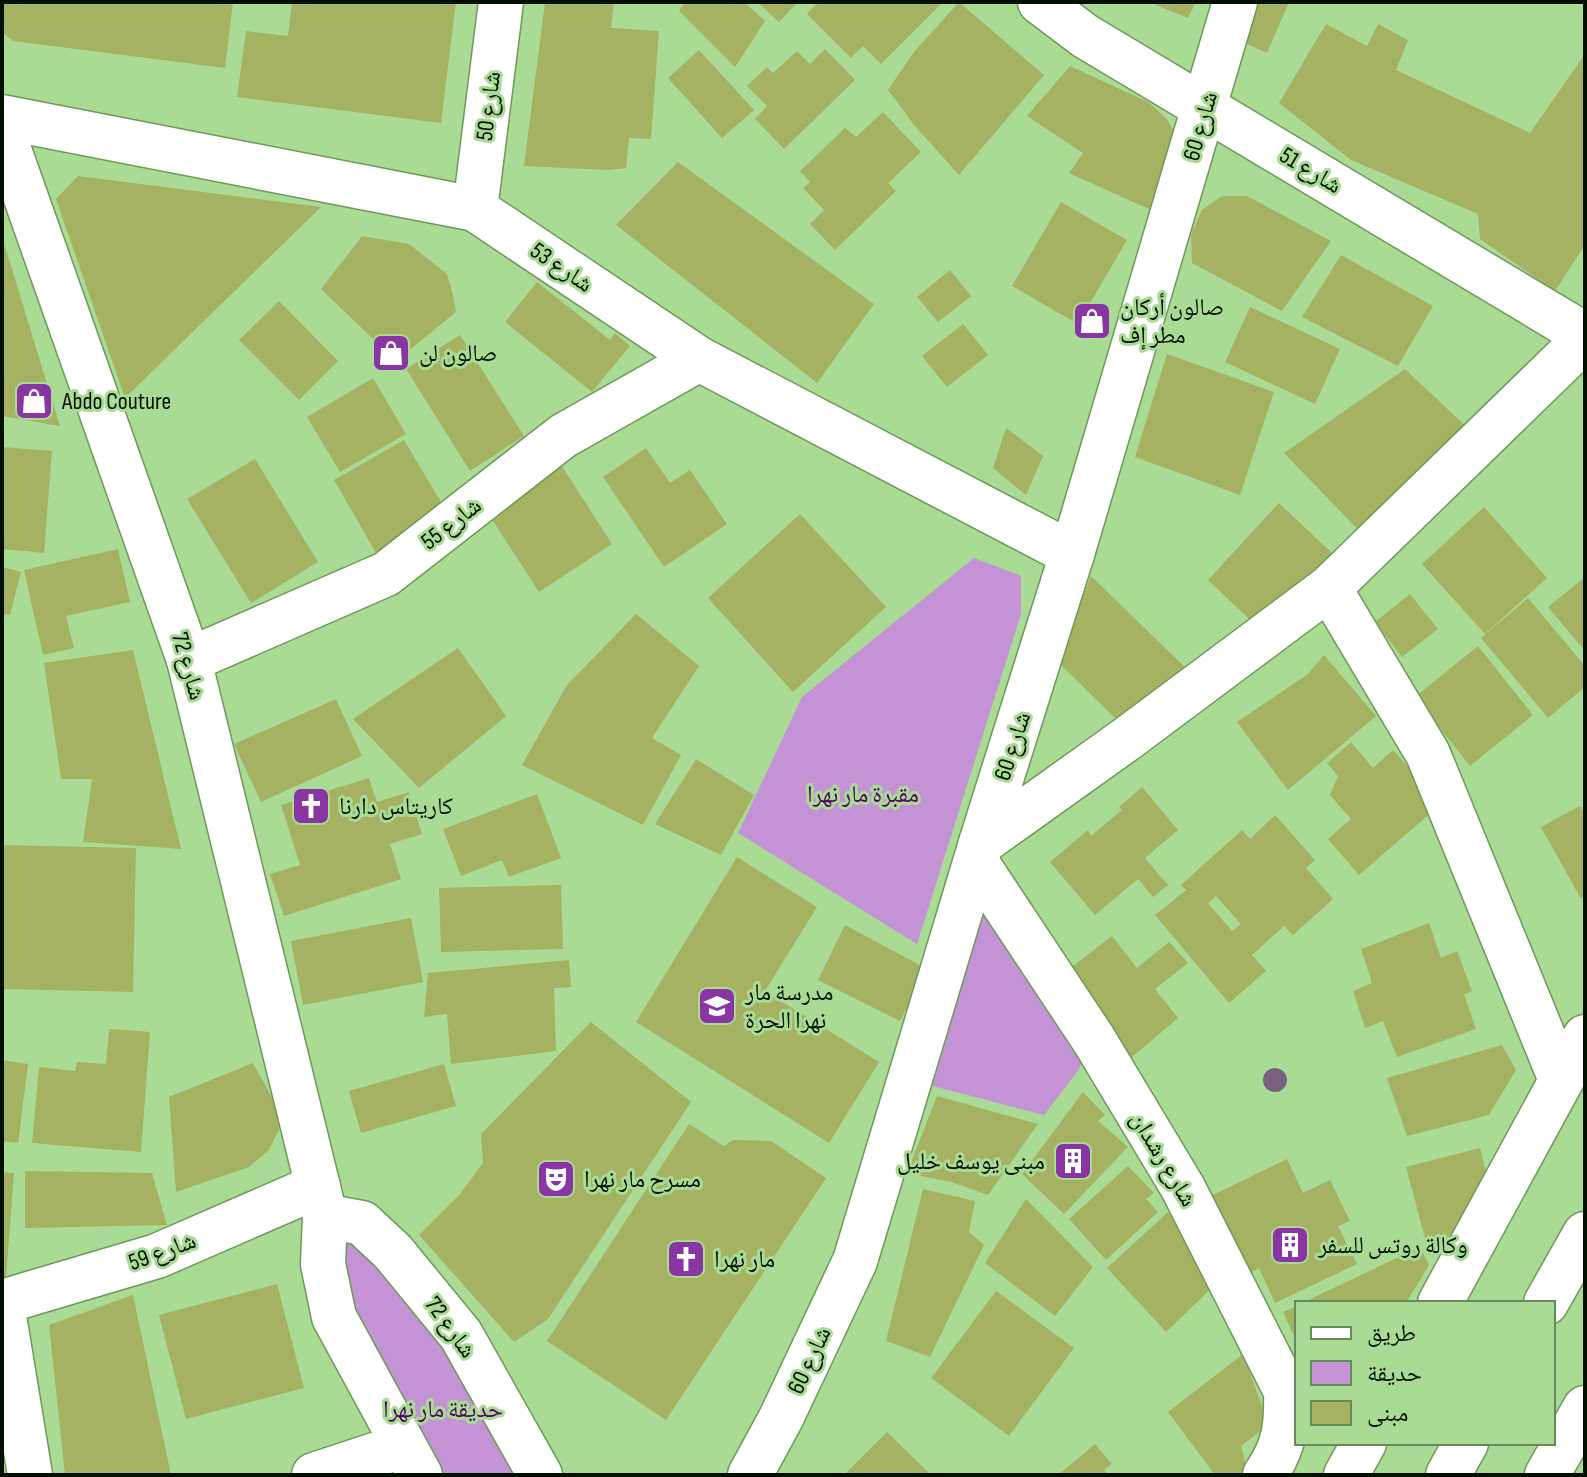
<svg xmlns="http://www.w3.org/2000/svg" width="1587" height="1477" viewBox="0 0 1587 1477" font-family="'Sofia Sans Condensed','Noto Naskh Arabic',sans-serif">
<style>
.green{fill:#c493d6}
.building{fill:#a5b261;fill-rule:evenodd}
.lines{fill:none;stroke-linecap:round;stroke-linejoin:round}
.minor-casing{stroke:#6c9a57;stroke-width:47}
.highway-casing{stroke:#6c9a57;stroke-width:47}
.minor{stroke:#fff;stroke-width:44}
.highway{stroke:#fff;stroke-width:44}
.tree{fill:#79637c}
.labels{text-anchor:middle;stroke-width:6;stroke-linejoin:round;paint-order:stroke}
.street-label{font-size:24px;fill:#021000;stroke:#aadb95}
.poi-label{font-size:24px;fill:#021000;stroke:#aadb95;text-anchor:start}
.park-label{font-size:24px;fill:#510067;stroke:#aadb95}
</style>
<rect width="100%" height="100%" fill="#aadb95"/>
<!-- green -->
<g class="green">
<polygon points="974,558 1021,576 1021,614 917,944 738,833 802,697"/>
<polygon points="978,869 1094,1040 1077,1072 1044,1115 925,1084"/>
<polygon points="362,1223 540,1475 420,1475 323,1264"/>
</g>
<!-- building -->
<g class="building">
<polygon points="2,2 233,2 225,68 13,41 2,32"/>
<polygon points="292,2 456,2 441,123 237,97 246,31 288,36"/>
<polygon points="545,2 614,2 611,28 659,31 651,139 629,138 626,168 608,170 524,166"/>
<polygon points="685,2 744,2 765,21 735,67 679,11"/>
<polygon points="757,2 798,2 779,22"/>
<polygon points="818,2 943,2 881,64 863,46 851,58 807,14"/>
<polygon points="959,2 1044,75 959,175 914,125 888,90 914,52"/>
<polygon points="1149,2 1196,2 1188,18"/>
<polygon points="1249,2 1289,2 1267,53 1234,38"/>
<polygon points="1326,24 1367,46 1378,24 1408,40 1396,70 1530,133 1585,54 1585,245 1555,291 1480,239 1478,214 1351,160 1279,103"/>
<polygon points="825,49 855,80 784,149 755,119 767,106 747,86 767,67 773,73 797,51 810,64"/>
<polygon points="699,50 754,110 722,138 668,78"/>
<polygon points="1070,66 1148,102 1167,119 1175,133 1162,215 1069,173 1083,153 1027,116"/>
<polygon points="883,112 921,152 888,183 896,191 835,250 810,224 824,210 803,188 810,182 800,171 845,128 856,137"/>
<polygon points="678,162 874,304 817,383 616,225"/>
<polygon points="78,176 321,207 125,398 56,199"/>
<polygon points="1222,196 1247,196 1331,241 1282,311 1192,263 1191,234 1202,210"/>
<polygon points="1061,202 1127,240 1078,324 1012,286"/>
<polygon points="362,236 409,244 447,274 453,295 456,312 396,361 321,289"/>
<polygon points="3,240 60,426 2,416"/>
<polygon points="1341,255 1433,306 1398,366 1302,317"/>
<polygon points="950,270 971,296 938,322 917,297"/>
<polygon points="537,282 610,340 615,333 630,346 592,392 505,322"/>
<polygon points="279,301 338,361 299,400 239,340"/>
<polygon points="1250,307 1340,349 1315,404 1225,362"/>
<polygon points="963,324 988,355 947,387 922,356"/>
<polygon points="460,335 524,436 470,471 406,369"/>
<polygon points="1167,354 1274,392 1240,495 1135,457"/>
<polygon points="1405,369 1474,434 1366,538 1284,453"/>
<polygon points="373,378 406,434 340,472 307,417"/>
<polygon points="1006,428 1043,456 1026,495 993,468"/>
<polygon points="404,440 447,512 376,553 334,480"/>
<polygon points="2,447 52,451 44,553 2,549"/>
<polygon points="646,448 670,483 690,470 727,524 664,567 603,477"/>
<polygon points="255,459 318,562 251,603 187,499"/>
<polygon points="558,460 612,544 539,592 484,507"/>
<polygon points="1279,503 1336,557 1265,634 1208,580"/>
<polygon points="1484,507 1547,578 1485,634 1422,564"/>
<polygon points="800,514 886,607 793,692 708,598"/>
<polygon points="118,549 130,602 66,616 74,648 43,655 24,570"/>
<polygon points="2,567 21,572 10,615 2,614"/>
<polygon points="1091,576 1191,673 1124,727 1057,661"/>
<polygon points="1585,577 1585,651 1548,607"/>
<polygon points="1410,594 1438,629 1402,657 1375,622"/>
<polygon points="1528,598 1585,666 1585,687 1548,718 1481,638"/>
<polygon points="636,614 699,666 652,738 681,755 643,825 522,765 567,685"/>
<polygon points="1478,646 1533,715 1470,766 1415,697"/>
<polygon points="458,648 506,716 419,788 353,719"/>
<polygon points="133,650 181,849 83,842 92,779 61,779 44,663"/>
<polygon points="1324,655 1376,716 1288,790 1237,722 1308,674"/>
<polygon points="336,699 362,756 261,802 234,744"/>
<polygon points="1351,742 1373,768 1393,750 1441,804 1359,875 1328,839 1351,819 1330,795 1338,776 1327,763"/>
<polygon points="696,759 754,795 721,855 655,824"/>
<polygon points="369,778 377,802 409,792 422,834 390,844 401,879 284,916 270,874 300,865 281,805"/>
<polygon points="1142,787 1178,830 1145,858 1168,885 1153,897 1138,879 1095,915 1050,862 1088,830 1091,836 1122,810 1119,807"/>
<polygon points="537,794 561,858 509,877 502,860 461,876 443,829"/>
<polygon points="1580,806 1585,815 1585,896 1581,899 1541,827"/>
<path d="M1275,815L1315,860L1306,868L1333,899L1293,935L1284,926L1252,955L1266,971L1229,1003L1155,915L1186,890L1181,885L1242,830L1250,839ZM1216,896L1241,924L1232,931L1208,903Z"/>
<polygon points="2,845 136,848 133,992 2,989"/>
<polygon points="737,857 817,907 765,991 879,1062 829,1143 636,1022"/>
<polygon points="561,885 563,949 441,952 439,888"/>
<polygon points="411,918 423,982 303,1005 291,941"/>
<polygon points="1429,923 1441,958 1457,951 1472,991 1464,994 1476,1029 1397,1057 1383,1021 1365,1028 1353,991 1372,983 1361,949"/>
<polygon points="845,925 927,969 900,1021 818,980"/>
<polygon points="1112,936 1137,968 1169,942 1188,963 1155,989 1178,1018 1131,1058 1095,1017 1069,969"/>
<polygon points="569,960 571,987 554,988 556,1051 451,1064 447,1014 424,1017 428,973"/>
<polygon points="591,1022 691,1102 548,1319 514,1342 419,1235 460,1194 483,1163 481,1134"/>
<polygon points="109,1029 150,1032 141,1152 32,1143 39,1067 75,1071 77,1062 106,1064"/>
<polygon points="1502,1045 1516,1070 1489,1115 1407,1136 1387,1078"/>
<polygon points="2,1060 28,1064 18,1143 2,1141"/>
<polygon points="253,1063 284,1119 269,1150 249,1167 176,1192 169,1097"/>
<polygon points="444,1064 456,1106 361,1133 349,1091"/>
<polygon points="1083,1092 1105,1115 1098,1121 1128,1147 1064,1214 1022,1174"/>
<polygon points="937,1096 1038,1124 988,1195 951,1182 907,1173"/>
<polygon points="689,1124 724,1146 733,1140 771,1141 826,1178 666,1420 547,1341"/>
<polygon points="1480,1148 1487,1176 1451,1240 1427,1246 1406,1167"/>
<polygon points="1287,1159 1303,1193 1330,1180 1350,1221 1338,1226 1357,1264 1275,1303 1259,1268 1247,1275 1209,1197"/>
<polygon points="1128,1166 1154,1193 1146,1199 1158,1212 1106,1260 1069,1219"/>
<polygon points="25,1171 152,1173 167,1225 25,1228"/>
<polygon points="2,1172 14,1173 6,1278 2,1278"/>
<polygon points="923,1189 975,1201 969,1232 984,1245 930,1357 886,1341"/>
<polygon points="1026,1199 1093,1267 1055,1316 985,1263"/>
<polygon points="1168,1212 1199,1244 1220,1280 1166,1332 1107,1268"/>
<polygon points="1420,1247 1429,1265 1406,1303 1302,1303"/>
<polygon points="277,1284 304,1388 186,1419 159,1315"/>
<polygon points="996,1291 1074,1348 1009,1436 931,1378"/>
<polygon points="133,1295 171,1475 65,1475 49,1325"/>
<polygon points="1297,1306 1297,1343 1283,1312"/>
<polygon points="1243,1354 1269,1425 1241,1446 1246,1465 1241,1475 1215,1475 1168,1412"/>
<polygon points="887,1432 931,1475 844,1475"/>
<polygon points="1095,1444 1112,1464 1104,1470 1109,1475 1058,1475"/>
</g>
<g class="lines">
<!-- minor casing -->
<g class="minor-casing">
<g id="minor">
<polyline points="1040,2 1085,36 1585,335"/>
<polyline points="2,117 475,209 699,359 1072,554"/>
<polyline points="2,130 189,660 325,1216 323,1264 334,1317 420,1475"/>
<polyline points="475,209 501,2"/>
<polyline points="1329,588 1428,754 1561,1080"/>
<polyline points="189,660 386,574 563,436 699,359"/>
<polyline points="981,843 1128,738 1329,588 1585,339"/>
<path d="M976,862L1094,1040L1183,1188L1286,1391C1287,1425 1285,1446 1265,1475"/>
<polyline points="325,1216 362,1223 393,1252 461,1335 540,1475"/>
<polyline points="2,1302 157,1256 318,1186"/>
<polyline points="1440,1303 1585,1037"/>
<polyline points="2,1304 30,1475"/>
<polyline points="314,1475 402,1446"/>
<polyline points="750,1475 781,1418 855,1261 981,843 1072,554 1235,2"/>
<polyline points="1346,1475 1364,1443"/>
</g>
</g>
<!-- highway casing -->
<g class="highway-casing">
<g id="highway">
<polyline points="1546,1303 1585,1234"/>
<polyline points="1448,1475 1466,1443"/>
<polyline points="1547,1475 1585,1408"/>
</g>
</g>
<!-- minor -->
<use href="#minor" class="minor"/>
<!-- highway -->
<use href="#highway" class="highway"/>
</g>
<!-- trees -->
<circle class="tree" cx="1275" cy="1080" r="12"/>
<!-- icons -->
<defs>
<g id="shop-square" transform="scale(2)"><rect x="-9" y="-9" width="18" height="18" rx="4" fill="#8936a4" stroke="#aadb95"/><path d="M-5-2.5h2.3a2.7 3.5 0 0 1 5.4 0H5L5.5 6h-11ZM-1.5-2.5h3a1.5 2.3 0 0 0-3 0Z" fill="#fff"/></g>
<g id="church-square" transform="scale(2)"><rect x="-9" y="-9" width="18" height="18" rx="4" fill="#8936a4" stroke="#aadb95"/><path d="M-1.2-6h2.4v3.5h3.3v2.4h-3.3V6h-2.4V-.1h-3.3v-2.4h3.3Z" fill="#fff"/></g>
<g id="school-square" transform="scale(2)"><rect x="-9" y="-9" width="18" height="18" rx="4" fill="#8936a4" stroke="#aadb95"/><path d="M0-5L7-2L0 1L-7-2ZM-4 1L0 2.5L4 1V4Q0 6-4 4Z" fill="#fff"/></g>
<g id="building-square" transform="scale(2)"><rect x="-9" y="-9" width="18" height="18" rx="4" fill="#8936a4" stroke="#aadb95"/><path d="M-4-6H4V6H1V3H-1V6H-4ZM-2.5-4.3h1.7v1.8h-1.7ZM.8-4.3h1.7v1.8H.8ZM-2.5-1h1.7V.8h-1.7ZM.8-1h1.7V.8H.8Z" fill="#fff"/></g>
<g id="theatre-square" transform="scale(2)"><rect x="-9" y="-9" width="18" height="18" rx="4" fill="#8936a4" stroke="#aadb95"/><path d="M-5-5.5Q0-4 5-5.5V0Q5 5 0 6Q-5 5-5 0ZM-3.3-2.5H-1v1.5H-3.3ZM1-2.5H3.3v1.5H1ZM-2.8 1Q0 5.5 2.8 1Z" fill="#fff"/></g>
</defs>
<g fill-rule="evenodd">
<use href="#shop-square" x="1092" y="321"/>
<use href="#shop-square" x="391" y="353"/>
<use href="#shop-square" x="34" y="401"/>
<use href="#church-square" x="311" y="806"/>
<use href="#school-square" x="717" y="1006"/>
<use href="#building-square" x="1073" y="1161"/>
<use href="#theatre-square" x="556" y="1179"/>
<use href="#building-square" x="1290" y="1245"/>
<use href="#church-square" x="686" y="1259"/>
</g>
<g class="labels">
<!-- street labels -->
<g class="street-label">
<text transform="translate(488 106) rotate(-83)" y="8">شارع 50</text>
<text transform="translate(1200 126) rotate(-74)" y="8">شارع 60</text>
<text transform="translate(1311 170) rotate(31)" y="8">شارع 51</text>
<text transform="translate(562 267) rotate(34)" y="8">شارع 53</text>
<text transform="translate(451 523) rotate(-38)" y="8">شارع 55</text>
<text transform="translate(189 666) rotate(74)" y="8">شارع 72</text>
<text transform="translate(1012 746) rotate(-72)" y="8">شارع 60</text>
<text transform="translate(1164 1159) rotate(59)" y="8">شارع رشدان</text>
<text transform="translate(162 1251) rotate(-20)" y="8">شارع 59</text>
<text transform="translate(451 1327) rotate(54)" y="8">شارع 72</text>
<text transform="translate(809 1360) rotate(-65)" y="8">شارع 60</text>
</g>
<!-- poi labels -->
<g class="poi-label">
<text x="1120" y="315">صالون أركان<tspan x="1120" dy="28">مطر إف</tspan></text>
<text x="419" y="361">صالون لن</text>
<text x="62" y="409">Abdo Couture</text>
<text x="339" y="814">كاريتاس دارنا</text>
<text x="745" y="1000">مدرسة مار<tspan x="745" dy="28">نهرا الحرة</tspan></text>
<text x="1045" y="1169" text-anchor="end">مبنى يوسف خليل</text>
<text x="584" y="1187">مسرح مار نهرا</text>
<text x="1318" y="1253">وكالة روتس للسفر</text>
<text x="714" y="1267">مار نهرا</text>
</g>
<!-- park labels -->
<g class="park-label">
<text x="863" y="802">مقبرة مار نهرا</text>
<text x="443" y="1417">حديقة مار نهرا</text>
</g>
</g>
<!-- border -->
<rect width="1587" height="1477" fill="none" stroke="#021000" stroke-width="8"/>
<!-- legend -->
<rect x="1295" y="1301" width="260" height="144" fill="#aadb95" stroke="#678a59" stroke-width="2"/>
<rect x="1311" y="1327" width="40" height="12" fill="#ffffff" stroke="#678a59" stroke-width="2"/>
<text x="1367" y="1341" font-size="24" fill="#021000">طريق</text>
<rect x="1311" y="1361" width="40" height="24" fill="#c493d6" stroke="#678a59" stroke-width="2"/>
<text x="1367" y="1381" font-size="24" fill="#021000">حديقة</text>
<rect x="1311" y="1401" width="40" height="24" fill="#a5b261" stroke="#678a59" stroke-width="2"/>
<text x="1367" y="1421" font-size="24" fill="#021000">مبنى</text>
</svg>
